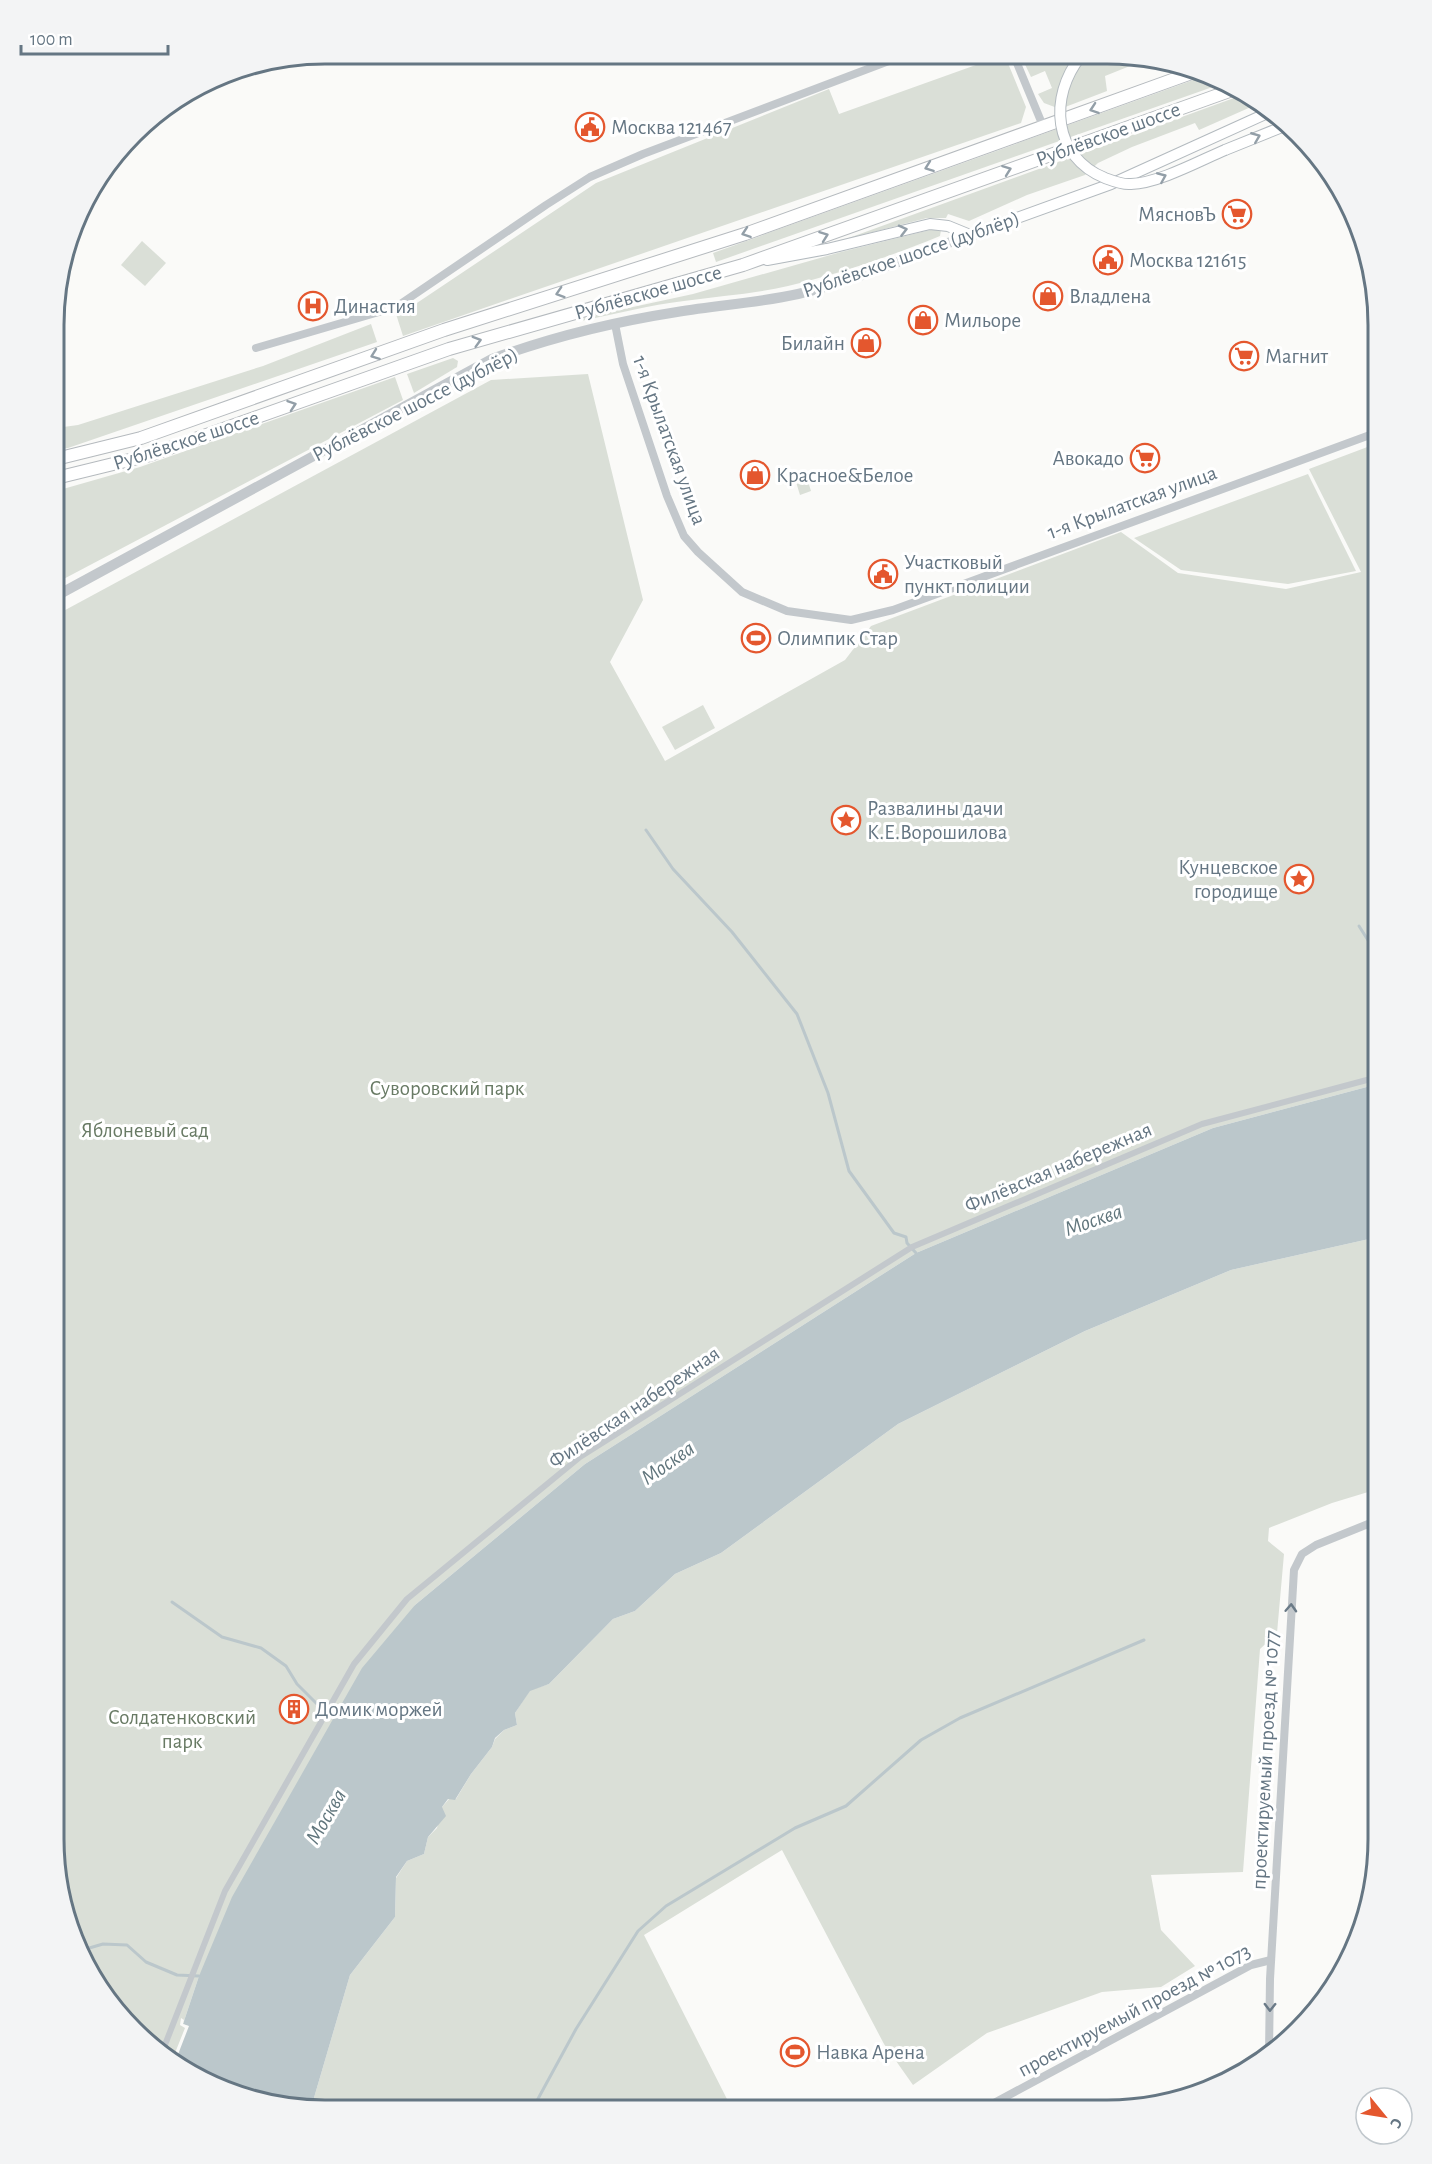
<svg xmlns="http://www.w3.org/2000/svg" width="1432" height="2164" viewBox="0 0 1432 2164" font-family="'Alegreya Sans',sans-serif">
<style>
.green{fill:#dadfd7}
.water{fill:#bbc7cb}
.pier{fill:#fafaf8}
.lines{fill:none;stroke-linecap:round;stroke-linejoin:round}
.stream{stroke:#bbc7cb;stroke-width:3}
.secondary-casing{stroke:#b3babf;stroke-width:12}
.primary-casing{stroke:#b5babe;stroke-width:14}
.pedestrian{stroke:#c3c8cc;stroke-width:6}
.minor{stroke:#c3c8cc;stroke-width:8}
.tertiary{stroke:#c3c8cc;stroke-width:10}
.secondary{stroke:#fff;stroke-width:10}
.primary{stroke:#fff;stroke-width:12}
.secondary-bridge-casing{stroke:#b3babf;stroke-width:12;stroke-linecap:butt}
.secondary-bridge{stroke:#fff;stroke-width:10}
.oneway{stroke:#939fa8}
.oneway2{stroke:#6a7a87}
.labels{text-anchor:middle;stroke-width:6;stroke-linejoin:round;paint-order:stroke}
.poi-label{font-size:21px;fill:#657683;stroke:#fff;text-anchor:start}
.street-label{font-size:21px;fill:#657683;stroke:#fff}
.park-label{font-size:21px;fill:#687a64;stroke:#fff}
.water-label{font-size:22px;font-style:italic;fill:#60757c;stroke:#fff}
.rim{fill:none;stroke:#657683;stroke-width:3}
</style>
<rect width="100%" height="100%" fill="#fafaf8"/>
<!-- green -->
<g class="green">
<polygon points="1001,56 1005,56 1026,107 1021,123 403,336 396,314 405,311 596,183 829,89 839,114"/>
<polygon points="1021,56 1127,56 1130,66 1105,76 1107,91 1060,109 1044,103 1038,94 1052,88 1045,71 1031,77"/>
<polygon points="1210,74 1224,83 716,262 713,253"/>
<polygon points="1245,94 1260,103 1199,130 1195,123 1132,147 1098,163 1085,175 1027,195 969,221 948,214 946,218 927,218 846,239"/>
<path d="M934,229L941,230L940,236C891,256 839,274 788,286C754,294 719,296 684,301C650,305 615,314 581,321L582,318L693,294L841,252Z"/>
<polygon points="142,241 166,263 145,286 121,265"/>
<polygon points="371,324 377,342 68,448 56,450 56,428 78,425 263,366"/>
<polygon points="453,358 458,361 457,367 414,393 407,374"/>
<polygon points="588,374 643,600 610,662 665,761 845,660 871,626 1121,532 1178,573 1286,589 1361,572 1309,469 1378,443 1378,1084 1213,1128 916,1253 585,1464 415,1605 199,1976 183,2024 189,2026 177,2057 171,2054 169,2059 160,2054 110,2004 75,1943 54,1839 56,615 491,380"/>
<polygon points="395,377 403,400 56,583 56,491 140,467"/>
<polygon points="1308,474 1356,571 1288,584 1181,570 1134,538"/>
<polygon points="807,478 811,491 800,495 796,482"/>
<polygon points="703,705 715,728 675,750 662,727"/>
<polygon points="1378,1237 1378,1489 1332,1503 1269,1528 1268,1541 1284,1554 1277,1633 1260,1649 1243,1872 1151,1875 1161,1930 1195,1966 1161,1987 1102,1992 987,2033 913,2085 884,2044 782,1850 644,1935 732,2109 311,2108 350,1975 395,1917 396,1878 407,1861 424,1854 428,1837 437,1828 442,1807 449,1799 456,1799 471,1774 492,1747 495,1739 504,1730 517,1725 515,1713 530,1690 549,1684 613,1619 635,1611 675,1574 721,1553 898,1424 1085,1331 1231,1270"/>
</g>
<!-- water -->
<polygon class="water" points="1378,1084 1378,1237 1231,1270 1085,1331 898,1424 721,1553 675,1574 635,1611 613,1619 549,1684 530,1691 515,1713 517,1725 504,1730 495,1738 492,1747 471,1774 455,1800 448,1799 442,1807 446,1816 428,1837 424,1854 407,1861 396,1877 395,1917 350,1975 311,2108 290,2108 222,2089 169,2059 171,2054 176,2057 188,2026 183,2024 199,1976 232,1897 362,1668 415,1605 585,1464 916,1253 1213,1128"/>
<!-- pier -->
<polygon class="pier" points="181,2018 184,2020 183,2024 189,2026 177,2057 171,2054 169,2059 166,2058 168,2053 171,2051 175,2053 185,2028 180,2025"/>
<g class="lines">
<!-- stream -->
<g class="stream">
<polyline points="646,830 673,869 732,932 797,1014 828,1093 849,1171 894,1233 906,1237 907,1243 916,1253"/>
<polyline points="1359,926 1378,956"/>
<polyline points="172,1602 222,1637 261,1648 286,1666 297,1684 318,1705 336,1714"/>
<polyline points="79,1951 103,1944 127,1945 146,1962 177,1975 199,1976"/>
<polyline points="533,2108 576,2029 638,1931 666,1906 795,1828 846,1806 921,1740 960,1718 1144,1640"/>
</g>
<!-- secondary casing -->
<g class="secondary-casing">
<g id="secondary">
<polyline points="1225,150 1287,125"/>
<polyline points="767,260 827,249 930,224 948,226 970,235 1111,184 1272,111"/>
</g>
</g>
<!-- primary casing -->
<g class="primary-casing">
<g id="primary">
<polyline points="56,459 141,438 444,330 745,234 1197,71"/>
<polyline points="56,478 150,455 449,349 743,265 1235,89"/>
</g>
</g>
<!-- pedestrian -->
<polyline class="pedestrian" points="161,2055 225,1891 354,1664 407,1599 580,1457 912,1247 1202,1124 1378,1077"/>
<!-- minor -->
<g class="minor">
<polyline points="1014,56 1043,126"/>
<polyline points="615,324 623,364 667,496 684,536 698,552 742,592 787,611 851,620 893,610 1378,432"/>
<polyline points="256,348 396,307 546,205 590,177 643,154 902,56"/>
<polyline points="1269,2053 1270,1979 1294,1570 1302,1554 1316,1545 1378,1520"/>
<polyline points="981,2110 1251,1965 1271,1960"/>
</g>
<!-- tertiary -->
<path class="tertiary" d="M56,596L492,359C552,337 613,322 677,312C717,305 758,303 798,294C857,280 914,255 970,235"/>
<!-- secondary -->
<use href="#secondary" class="secondary"/>
<!-- primary -->
<use href="#primary" class="primary"/>
<!-- secondary-bridge casing -->
<g class="secondary-bridge-casing">
<path id="secondary-bridge" d="M1081,56C1048,97 1053,157 1105,178C1113,181 1122,185 1131,184C1159,183 1199,161 1225,150"/>
</g>
<!-- secondary-bridge -->
<use href="#secondary-bridge" class="secondary-bridge"/>
</g>
<!-- one-way arrows -->
<defs><path id="oneway-chevron" d="M-2-3.5L2.5 0L-2 3.5" fill="none" stroke-width="1.6" stroke-linecap="round" stroke-linejoin="round" transform="scale(1.5)"/></defs>
<g class="oneway">
<use href="#oneway-chevron" transform="translate(1094 109) rotate(161)"/>
<use href="#oneway-chevron" transform="translate(1256 137) rotate(-22)"/>
<use href="#oneway-chevron" transform="translate(929 167) rotate(160)"/>
<use href="#oneway-chevron" transform="translate(1007 170) rotate(-20)"/>
<use href="#oneway-chevron" transform="translate(1162 177) rotate(-23)"/>
<use href="#oneway-chevron" transform="translate(903 230) rotate(-14)"/>
<use href="#oneway-chevron" transform="translate(746 233) rotate(161)"/>
<use href="#oneway-chevron" transform="translate(824 236) rotate(-20)"/>
<use href="#oneway-chevron" transform="translate(560 293) rotate(162)"/>
<use href="#oneway-chevron" transform="translate(477 341) rotate(-16)"/>
<use href="#oneway-chevron" transform="translate(375 355) rotate(160)"/>
<use href="#oneway-chevron" transform="translate(292 405) rotate(-19)"/>
</g>
<g class="oneway2">
<use href="#oneway-chevron" transform="translate(1291 1608) rotate(-87)"/>
<use href="#oneway-chevron" transform="translate(1270 2007) rotate(91)"/>
</g>
<!-- icons -->
<defs>
<g id="civic-ring" transform="scale(1.5)"><circle r="9.5" fill="#fff" stroke="#e4572e" stroke-width="1.5"/><path d="M-.6-6.5H3V-4.5H.6V-3L4-1V1h2V6H-6V1h2V-1L-.6-3ZM-1.2 2.5V6h2.4V2.5Z" fill="#e4572e"/></g>
<g id="supermarket-ring" transform="scale(1.5)"><circle r="9.5" fill="#fff" stroke="#e4572e" stroke-width="1.5"/><path d="M-6-5.5h2.5l.6 2H6L4.5 2H-2.5L-4.4-4H-6ZM-1.5 3.2a1.3 1.3 0 1 0 .1 0ZM3 3.2a1.3 1.3 0 1 0 .1 0Z" fill="#e4572e"/></g>
<g id="shop-ring" transform="scale(1.5)"><circle r="9.5" fill="#fff" stroke="#e4572e" stroke-width="1.5"/><path d="M-5-2.5h2.3a2.7 3.5 0 0 1 5.4 0H5L5.5 6h-11ZM-1.5-2.5h3a1.5 2.3 0 0 0-3 0Z" fill="#e4572e"/></g>
<g id="hospital-ring" transform="scale(1.5)"><circle r="9.5" fill="#fff" stroke="#e4572e" stroke-width="1.5"/><path d="M-5-5h3v3.5h4V-5h3V5h-3V1.5h-4V5h-3Z" fill="#e4572e"/></g>
<g id="stadium-ring" transform="scale(1.5)"><circle r="9.5" fill="#fff" stroke="#e4572e" stroke-width="1.5"/><path d="M0-5a6.5 5 0 1 0 0 10a6.5 5 0 1 0 0-10ZM-3.5-1.8h7v3.6h-7Z" fill="#e4572e"/></g>
<g id="sight-ring" transform="scale(1.5)"><circle r="9.5" fill="#fff" stroke="#e4572e" stroke-width="1.5"/><path d="M0-6L1.8-2.2L6-1.7L2.9 1.2L3.7 5.4L0 3.3L-3.7 5.4L-2.9 1.2L-6-1.7L-1.8-2.2Z" fill="#e4572e"/></g>
<g id="building-ring" transform="scale(1.5)"><circle r="9.5" fill="#fff" stroke="#e4572e" stroke-width="1.5"/><path d="M-4-6H4V6H1V3H-1V6H-4ZM-2.5-4.3h1.7v1.8h-1.7ZM.8-4.3h1.7v1.8H.8ZM-2.5-1h1.7V.8h-1.7ZM.8-1h1.7V.8H.8Z" fill="#e4572e"/></g>
</defs>
<g fill-rule="evenodd">
<use href="#civic-ring" x="590" y="127"/>
<use href="#supermarket-ring" x="1237" y="214"/>
<use href="#civic-ring" x="1108" y="260"/>
<use href="#shop-ring" x="1048" y="296"/>
<use href="#hospital-ring" x="313" y="306"/>
<use href="#shop-ring" x="923" y="320"/>
<use href="#shop-ring" x="866" y="343"/>
<use href="#supermarket-ring" x="1244" y="356"/>
<use href="#supermarket-ring" x="1145" y="458"/>
<use href="#shop-ring" x="755" y="475"/>
<use href="#civic-ring" x="883" y="574"/>
<use href="#stadium-ring" x="756" y="638"/>
<use href="#sight-ring" x="846" y="820"/>
<use href="#sight-ring" x="1299" y="879"/>
<use href="#building-ring" x="294" y="1709"/>
<use href="#stadium-ring" x="795" y="2052"/>
</g>
<g class="labels">
<!-- poi labels -->
<g class="poi-label">
<text x="611" y="134">Москва 121467</text>
<text x="1216" y="221" text-anchor="end">МясновЪ</text>
<text x="1129" y="267">Москва 121615</text>
<text x="1069" y="303">Владлена</text>
<text x="334" y="313">Династия</text>
<text x="944" y="327">Мильоре</text>
<text x="845" y="350" text-anchor="end">Билайн</text>
<text x="1265" y="363">Магнит</text>
<text x="1124" y="465" text-anchor="end">Авокадо</text>
<text x="776" y="482">Красное&amp;Белое</text>
<text x="904" y="569">Участковый<tspan x="904" dy="24">пункт полиции</tspan></text>
<text x="777" y="645">Олимпик Стар</text>
<text x="867" y="815">Развалины дачи<tspan x="867" dy="24">К.Е.Ворошилова</tspan></text>
<text x="1278" y="874" text-anchor="end">Кунцевское<tspan x="1278" dy="24">городище</tspan></text>
<text x="315" y="1716">Домик моржей</text>
<text x="816" y="2059">Навка Арена</text>
</g>
<!-- street labels -->
<g class="street-label">
<text transform="translate(1108 134) rotate(-20)" y="7">Рублёвское шоссе</text>
<text transform="translate(911 254) rotate(-19)" y="7">Рублёвское шоссе (дублёр)</text>
<text transform="translate(648 292) rotate(-16)" y="7">Рублёвское шоссе</text>
<text transform="translate(415 404) rotate(-27)" y="7">Рублёвское шоссе (дублёр)</text>
<text transform="translate(186 440) rotate(-18)" y="7">Рублёвское шоссе</text>
<text transform="translate(670 440) rotate(70)" y="7">1-я Крылатская улица</text>
<text transform="translate(1132 502) rotate(-20)" y="7">1-я Крылатская улица</text>
<text transform="translate(1058 1167) rotate(-23)" y="7">Филёвская набережная</text>
<text transform="translate(634 1407) rotate(-34)" y="7">Филёвская набережная</text>
<text transform="translate(1265 1760) rotate(-87)" y="7">проектируемый проезд № 1077</text>
<text transform="translate(1134 2010) rotate(-28)" y="7">проектируемый проезд № 1073</text>
</g>
<!-- park labels -->
<g class="park-label">
<text x="447" y="1095">Суворовский парк</text>
<text x="145" y="1137">Яблоневый сад</text>
<text x="182" y="1724">Солдатенковский<tspan x="182" dy="24">парк</tspan></text>
</g>
<!-- water labels -->
<g class="water-label">
<text transform="translate(1093 1219) rotate(-19)" y="8">Москва</text>
<text transform="translate(667 1462) rotate(-35)" y="8">Москва</text>
<text transform="translate(325 1816) rotate(-60)" y="8">Москва</text>
</g>
</g>
<!-- crop -->
<path d="M0 0H1432V2164H0ZM325 64H1107A261 261 0 0 1 1368 325V1839A261 261 0 0 1 1107 2100H325A261 261 0 0 1 64 1839V325A261 261 0 0 1 325 64Z" fill="#f3f4f5" fill-rule="evenodd"/>
<path class="rim" d="M325 64H1107A261 261 0 0 1 1368 325V1839A261 261 0 0 1 1107 2100H325A261 261 0 0 1 64 1839V325A261 261 0 0 1 325 64Z"/>
<!-- north arrow -->
<g transform="translate(1384 2116) rotate(120)"><circle r="28" fill="#ffffff" stroke="#c1c8cd" stroke-width="1.5"/>
<path d="M0-4.5L10 22L0 15L-10 22Z" fill="#e4572e"/>
<text y="-9" font-size="16" font-weight="bold" text-anchor="middle" fill="#657683">С</text>
</g>
<!-- scale -->
<path d="M21 45v9h147v-9" fill="none" stroke="#657683" stroke-width="3"/>
<text x="30" y="45" font-size="18" fill="#657683" stroke="#ffffff" stroke-width="4.5" paint-order="stroke">100 m</text>
</svg>
